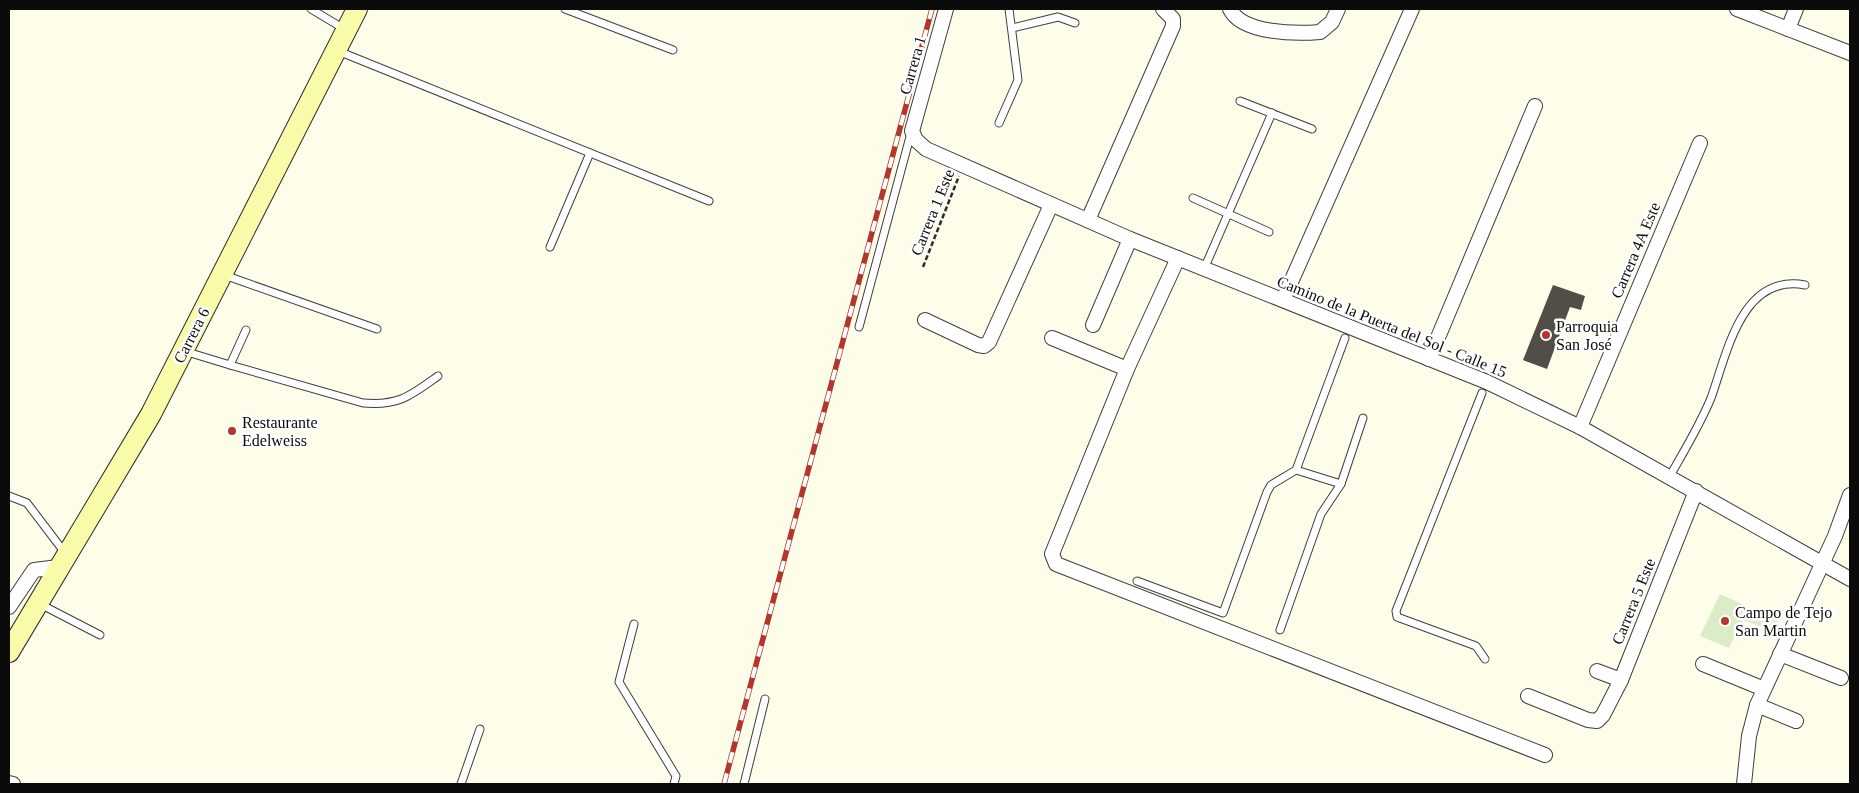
<svg xmlns="http://www.w3.org/2000/svg" width="1859" height="793" viewBox="0 0 1859 793" font-family="Georgia,serif">
<style>
.pitch{fill:#dbedc7}
.building{fill:#534d48}
.lines{fill:none;stroke-linecap:round;stroke-linejoin:round}
.lane-casing{stroke:#3e3e3e;stroke-width:9}
.street-casing{stroke:#3e3e3e;stroke-width:16}
.secondary-casing{stroke:#2d2d2d;stroke-width:22}
.path{stroke:#2d2d2d;stroke-width:2.5;stroke-dasharray:5 2.5;stroke-linecap:butt}
.lane{stroke:#fff;stroke-width:7}
.street{stroke:#fff;stroke-width:14}
.secondary{stroke:#f9fba8;stroke-width:20}
.rail-casing{stroke:#b2362b;stroke-width:5.5}
.rail{stroke:#fff;stroke-width:4;stroke-dasharray:11;stroke-linecap:butt}
.poi-dot{fill:#b2362b;stroke:#fff;stroke-width:2}
.labels{text-anchor:middle;stroke-width:5;stroke-linejoin:round;paint-order:stroke}
.street-label{font-size:16px;fill:#0b0b0b;stroke:#fff}
.poi-label{font-size:16px;fill:#0b0b0b;stroke:#fff;text-anchor:start}
</style>
<rect width="100%" height="100%" fill="#fefde9"/>
<!-- pitch -->
<polygon class="pitch" points="1720,594 1778,621 1774,632 1743,620 1729,648 1700,636"/>
<!-- building -->
<polygon class="building" points="1553,285 1585,296 1581,310 1570,307 1547,369 1523,360"/>
<g class="lines">
<!-- lane casing -->
<g class="lane-casing">
<g id="lane">
<polyline points="311,9 346,30"/>
<polyline points="565,9 673,50"/>
<polyline points="1012,28 1058,17 1075,23"/>
<polyline points="338,51 709,201"/>
<polyline points="1240,101 1312,129"/>
<polyline points="999,123 1018,80 1009,9"/>
<polyline points="1193,198 1269,232"/>
<polyline points="550,247 590,153"/>
<polyline points="1204,269 1272,113"/>
<polyline points="224,275 377,329"/>
<polyline points="859,327 911,133"/>
<polyline points="184,351 230,365 246,330"/>
<path d="M230,365L363,403C399,406 410,396 438,376"/>
<polyline points="1482,393 1396,611 1397,617 1476,646 1485,659"/>
<polyline points="1296,470 1341,484"/>
<path d="M1670,476C1684,451 1700,425 1711,398C1727,354 1741,273 1805,285"/>
<polyline points="9,496 27,503 65,553"/>
<polyline points="1137,581 1223,613 1267,492 1271,485 1296,470 1345,338"/>
<polyline points="40,604 100,635"/>
<polyline points="634,624 619,682 676,776 674,784"/>
<polyline points="1280,630 1321,514 1341,484 1363,418"/>
<polyline points="461,784 480,729"/>
<polyline points="744,784 765,699"/>
</g>
</g>
<!-- street casing -->
<g class="street-casing">
<g id="street">
<polyline points="946,9 912,131 916,140 926,149 1130,239 1487,382 1580,427 1850,579"/>
<path d="M1230,9C1242,34 1297,34 1320,32L1332,22L1338,9"/>
<polyline points="1737,9 1850,53"/>
<polyline points="1788,29 1796,9"/>
<polyline points="1088,220 1173,26 1173,19 1163,9"/>
<polyline points="1178,258 1127,369 1052,554 1056,564 1545,755"/>
<polyline points="1283,300 1412,9"/>
<polyline points="925,320 978,345 984,346 989,342 1051,205"/>
<polyline points="1093,325 1130,239"/>
<polyline points="1052,338 1127,369"/>
<polyline points="1429,359 1535,106"/>
<polyline points="1580,427 1700,143"/>
<polyline points="9,607 34,570 59,567"/>
<polyline points="1780,654 1841,678"/>
<polyline points="1703,664 1764,689"/>
<polyline points="1597,671 1621,680"/>
<polyline points="1528,696 1588,720 1597,721 1603,715 1621,680 1696,491"/>
<polyline points="1757,705 1796,721"/>
<polyline points="9,783 13,784"/>
<polyline points="1744,784 1749,736 1757,705 1835,536 1850,495"/>
</g>
</g>
<!-- secondary casing -->
<g class="secondary-casing">
<polyline id="secondary" points="9,652 151,414 357,9"/>
</g>
<!-- path -->
<polyline class="path" points="923,267 959,176"/>
<!-- lane -->
<use href="#lane" class="lane"/>
<!-- street -->
<use href="#street" class="street"/>
<!-- secondary -->
<use href="#secondary" class="secondary"/>
<!-- rail casing -->
<g class="rail-casing">
<polyline id="rail" points="724,784 932,9"/>
</g>
<!-- rail -->
<use href="#rail" class="rail"/>
</g>
<!-- markers -->
<g class="poi-dot">
<circle cx="1546" cy="335" r="5"/>
<circle cx="232" cy="431" r="5"/>
<circle cx="1725" cy="621" r="5"/>
</g>
<g class="labels">
<!-- street labels -->
<g class="street-label">
<text transform="translate(912 65) rotate(-74)" y="6">Carrera 1</text>
<text transform="translate(932 212) rotate(-68)" y="6">Carrera 1 Este</text>
<text transform="translate(1635 250) rotate(-67)" y="6">Carrera 4A Este</text>
<text transform="translate(1392 326) rotate(22)" y="6">Camino de la Puerta del Sol - Calle 15</text>
<text transform="translate(191 335) rotate(-63)" y="6">Carrera 6</text>
<text transform="translate(1633 601) rotate(-68)" y="6">Carrera 5 Este</text>
</g>
<!-- poi labels -->
<g class="poi-label">
<text x="1556" y="332">Parroquia<tspan x="1556" dy="18">San José</tspan></text>
<text x="242" y="428">Restaurante<tspan x="242" dy="18">Edelweiss</tspan></text>
<text x="1735" y="618">Campo de Tejo<tspan x="1735" dy="18">San Martin</tspan></text>
</g>
</g>
<!-- border -->
<rect width="1859" height="793" fill="none" stroke="#0b0b0b" stroke-width="20"/>
</svg>
